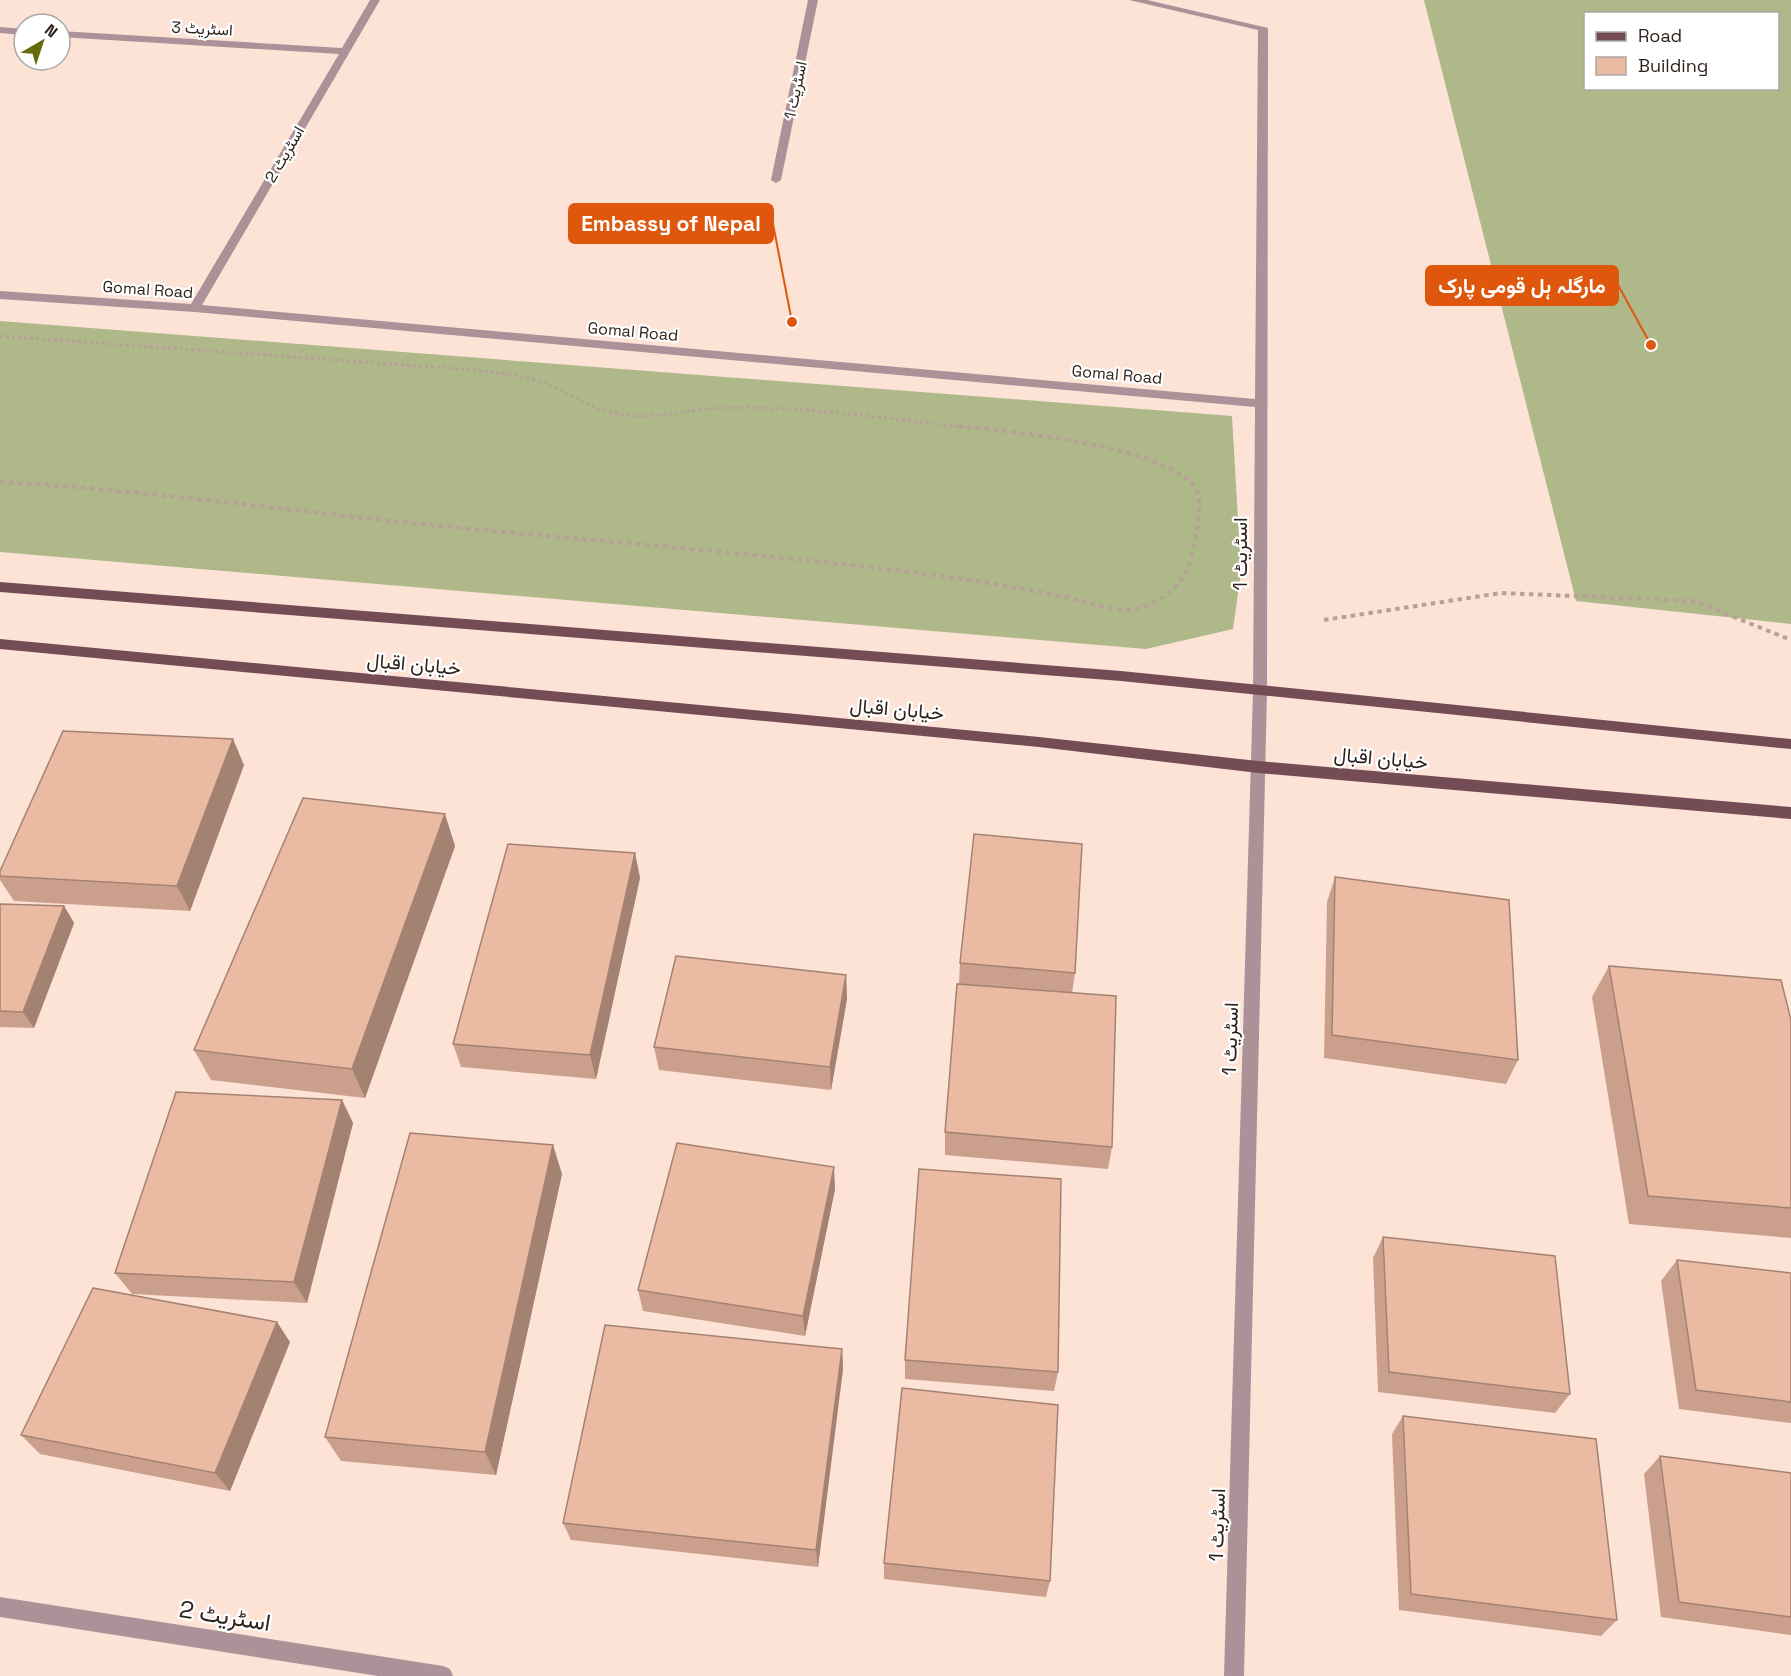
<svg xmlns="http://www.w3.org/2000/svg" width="1791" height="1676" viewBox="0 0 1791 1676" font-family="'Space Grotesk',Vazirmatn,sans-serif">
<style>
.forest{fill:#aeb889;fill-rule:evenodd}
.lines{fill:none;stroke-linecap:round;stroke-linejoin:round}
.path-far1{stroke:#b7a197;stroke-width:3;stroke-dasharray:3 3;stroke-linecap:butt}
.path{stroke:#b7a197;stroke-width:4;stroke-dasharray:4.5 4.5;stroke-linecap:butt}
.street{fill:#aa9298;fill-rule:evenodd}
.primary{fill:#734c56;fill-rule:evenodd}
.wall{fill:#caa08c}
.shaded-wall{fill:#a48272}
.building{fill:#ebbaa3;stroke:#a48272;stroke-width:1.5}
.labels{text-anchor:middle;stroke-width:4.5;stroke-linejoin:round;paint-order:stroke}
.far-street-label{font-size:16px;fill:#2e221c;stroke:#fff}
.street-label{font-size:20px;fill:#2e221c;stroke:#fff}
.near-street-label{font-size:24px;fill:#2e221c;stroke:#fff}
.leader{fill:none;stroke:#df560d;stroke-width:2}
.callout-dot{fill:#df560d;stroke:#fff;stroke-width:2}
.callout{fill:#df560d;stroke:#df560d;stroke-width:2}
.callout-label{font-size:21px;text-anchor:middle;font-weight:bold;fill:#fff}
</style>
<rect width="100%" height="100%" fill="#fde2d6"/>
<!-- forest -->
<g class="forest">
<path d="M1424,0H1791V624L1576,601ZM1586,14H1778V88H1586Z"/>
<polygon points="0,321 1232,416 1241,572 1233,629 1146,649 0,552"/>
</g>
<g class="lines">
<!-- path-far1 -->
<path class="path-far1" d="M0,336L476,370C501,374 528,375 552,386C578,398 593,410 623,415C657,420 690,409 723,408C806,405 892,420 974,428"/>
<!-- path -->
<g class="path">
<path d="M0,482C134,489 267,508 401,522C568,539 735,551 902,571C953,577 1005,585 1055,595C1082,599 1111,614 1139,608C1161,602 1182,586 1189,564C1194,549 1202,511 1198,495C1186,447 1003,431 959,426"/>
<polyline points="1324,620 1501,593 1694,601 1791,640"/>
</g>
<!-- street -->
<g class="street">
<polygon points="370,0 380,0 202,305 1255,399 1258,30 1129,0 1147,0 1268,28 1267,692 1244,1676 1224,1676 1253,692 1255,407 195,312 0,299 0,291 191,304 339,54 60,37 60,31 342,48"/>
<polygon points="808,0 818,0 781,180 776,183 771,180"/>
<polygon points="0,27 24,29 24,35 0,33"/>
<polygon points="0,1597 443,1666 450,1669 453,1676 378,1676 0,1617"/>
</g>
<!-- primary -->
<g class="primary">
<polygon points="0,582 1121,671 1791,739 1791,749 1121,681 0,592"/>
<polygon points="0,639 1039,737 1258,761 1791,807 1791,819 1258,773 1039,747 0,649"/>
</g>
</g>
<!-- wall -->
<g class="wall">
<polygon points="244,765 190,911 14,901 0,880 0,871"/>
<polygon points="455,846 365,1098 211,1080 194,1050"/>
<polygon points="635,853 640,878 596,1079 461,1067 453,1044"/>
<polygon points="1335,877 1518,1060 1506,1084 1324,1058 1327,902"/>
<polygon points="0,904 64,906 74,923 34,1028 0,1027"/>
<polygon points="960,963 1075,973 1072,993 1112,1147 1108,1169 945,1155 945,1132 959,984"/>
<polygon points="1609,966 1791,1020 1791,1238 1629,1224 1592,997"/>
<polygon points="846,975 847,999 831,1090 659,1070 654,1047"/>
<polygon points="342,1100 353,1123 307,1303 132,1294 115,1273"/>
<polygon points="562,1174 496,1475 341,1461 325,1437"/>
<polygon points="835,1189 805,1336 643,1311 638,1290"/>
<polygon points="1383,1237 1570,1394 1555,1413 1378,1392 1373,1258"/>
<polygon points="1677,1260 1791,1273 1791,1423 1679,1409 1661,1281"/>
<polygon points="290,1342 230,1491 40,1454 21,1435"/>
<polygon points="842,1349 843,1369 818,1567 571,1540 563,1523"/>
<polygon points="905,1360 1058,1372 1054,1391 905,1379"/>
<polygon points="1403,1416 1617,1620 1601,1636 1399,1610 1392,1434"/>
<polygon points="1660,1456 1791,1473 1791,1635 1661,1617 1644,1474"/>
<polygon points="884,1563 1050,1581 1046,1597 884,1579"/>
</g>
<!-- shaded-wall -->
<g class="shaded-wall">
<polygon points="233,739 244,765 190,911 177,886"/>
<polygon points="445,814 455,846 365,1098 352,1069"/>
<polygon points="635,853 640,878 596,1079 590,1055"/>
<polygon points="64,906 74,923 34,1028 23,1012"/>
<polygon points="846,975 847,999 831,1090 830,1067"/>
<polygon points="342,1100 353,1123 307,1303 294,1282"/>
<polygon points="553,1145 562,1174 496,1475 485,1452"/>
<polygon points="834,1167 835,1189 805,1336 803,1316"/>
<polygon points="277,1322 290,1342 230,1491 215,1473"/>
<polygon points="842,1349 843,1369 818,1567 816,1550"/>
</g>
<!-- building -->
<g class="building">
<polygon points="63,731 233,739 177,886 0,876 0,871"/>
<polygon points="303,798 445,814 352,1069 194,1050"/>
<polygon points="974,834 1082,844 1075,973 960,963"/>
<polygon points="508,844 635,853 590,1055 453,1044"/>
<polygon points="1335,877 1509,900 1518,1060 1332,1035"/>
<polygon points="0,904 64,906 23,1012 0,1011"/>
<polygon points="676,956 846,975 830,1067 654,1047"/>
<polygon points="1609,966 1781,980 1791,1020 1791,1208 1648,1196"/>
<polygon points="957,984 1116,996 1112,1147 945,1132"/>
<polygon points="176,1092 342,1100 294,1282 115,1273"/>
<polygon points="410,1133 553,1145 485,1452 325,1437"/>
<polygon points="677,1143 834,1167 803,1316 638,1290"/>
<polygon points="919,1169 1061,1179 1058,1372 905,1360"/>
<polygon points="1383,1237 1555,1256 1570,1394 1389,1372"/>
<polygon points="1677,1260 1791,1273 1791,1402 1696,1390"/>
<polygon points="93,1288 277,1322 215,1473 21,1435"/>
<polygon points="605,1325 842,1349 816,1550 563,1523"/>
<polygon points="902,1388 1058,1405 1050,1581 884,1563"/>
<polygon points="1403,1416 1596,1439 1617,1620 1411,1594"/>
<polygon points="1660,1456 1791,1473 1791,1617 1679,1602"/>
</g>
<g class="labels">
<!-- far-street labels -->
<g class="far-street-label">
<text transform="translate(202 28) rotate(3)" y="6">اسٹریٹ 3</text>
<text transform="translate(795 90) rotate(-78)" y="6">اسٹریٹ 1</text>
<text transform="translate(284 154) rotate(-60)" y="6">اسٹریٹ 2</text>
<text transform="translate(148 289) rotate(4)" y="6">Gomal Road</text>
<text transform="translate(633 331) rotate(5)" y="6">Gomal Road</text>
<text transform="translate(1117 374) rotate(5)" y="6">Gomal Road</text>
</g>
<!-- street labels -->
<g class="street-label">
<text transform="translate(1240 554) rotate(-90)" y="7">اسٹریٹ 1</text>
<text transform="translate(414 664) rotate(5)" y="7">خیابان اقبال</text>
<text transform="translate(897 709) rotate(5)" y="7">خیابان اقبال</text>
<text transform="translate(1381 758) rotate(5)" y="7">خیابان اقبال</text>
<text transform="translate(1230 1039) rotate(-88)" y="7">اسٹریٹ 1</text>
<text transform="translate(1217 1525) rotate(-88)" y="7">اسٹریٹ 1</text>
</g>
<!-- near-street labels -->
<g class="near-street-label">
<text transform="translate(225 1616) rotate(9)" y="8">اسٹریٹ 2</text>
</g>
</g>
<!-- callouts -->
<path class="leader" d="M792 322L773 224M1651 345L1618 285"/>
<g class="callout-dot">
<circle cx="792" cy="322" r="6"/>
<circle cx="1651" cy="345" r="6"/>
</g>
<g class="callout">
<rect x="569" y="204" width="204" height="39" rx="6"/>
<rect x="1426" y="266" width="192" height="39" rx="6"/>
</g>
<g class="callout-label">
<text x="671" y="231">Embassy of Nepal</text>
<text x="1522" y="293">مارگلہ ہل قومی پارک</text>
</g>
<!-- legend -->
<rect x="1584" y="12" width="195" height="78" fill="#ffffff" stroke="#aba7a4" stroke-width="1.5"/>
<rect x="1596" y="32" width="30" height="9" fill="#734c56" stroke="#aba7a4" stroke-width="1.5"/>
<text x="1638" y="42" font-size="18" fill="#2e221c">Road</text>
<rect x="1596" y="57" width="30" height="18" fill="#ebbaa3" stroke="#aba7a4" stroke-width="1.5"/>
<text x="1638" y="72" font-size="18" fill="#2e221c">Building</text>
<!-- north arrow -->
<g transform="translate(42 42) rotate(39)"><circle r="28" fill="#ffffff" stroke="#aba7a4" stroke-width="1.5"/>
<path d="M0-4.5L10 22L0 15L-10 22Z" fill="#656b0d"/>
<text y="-9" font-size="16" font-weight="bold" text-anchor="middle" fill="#2e221c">N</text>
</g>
</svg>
